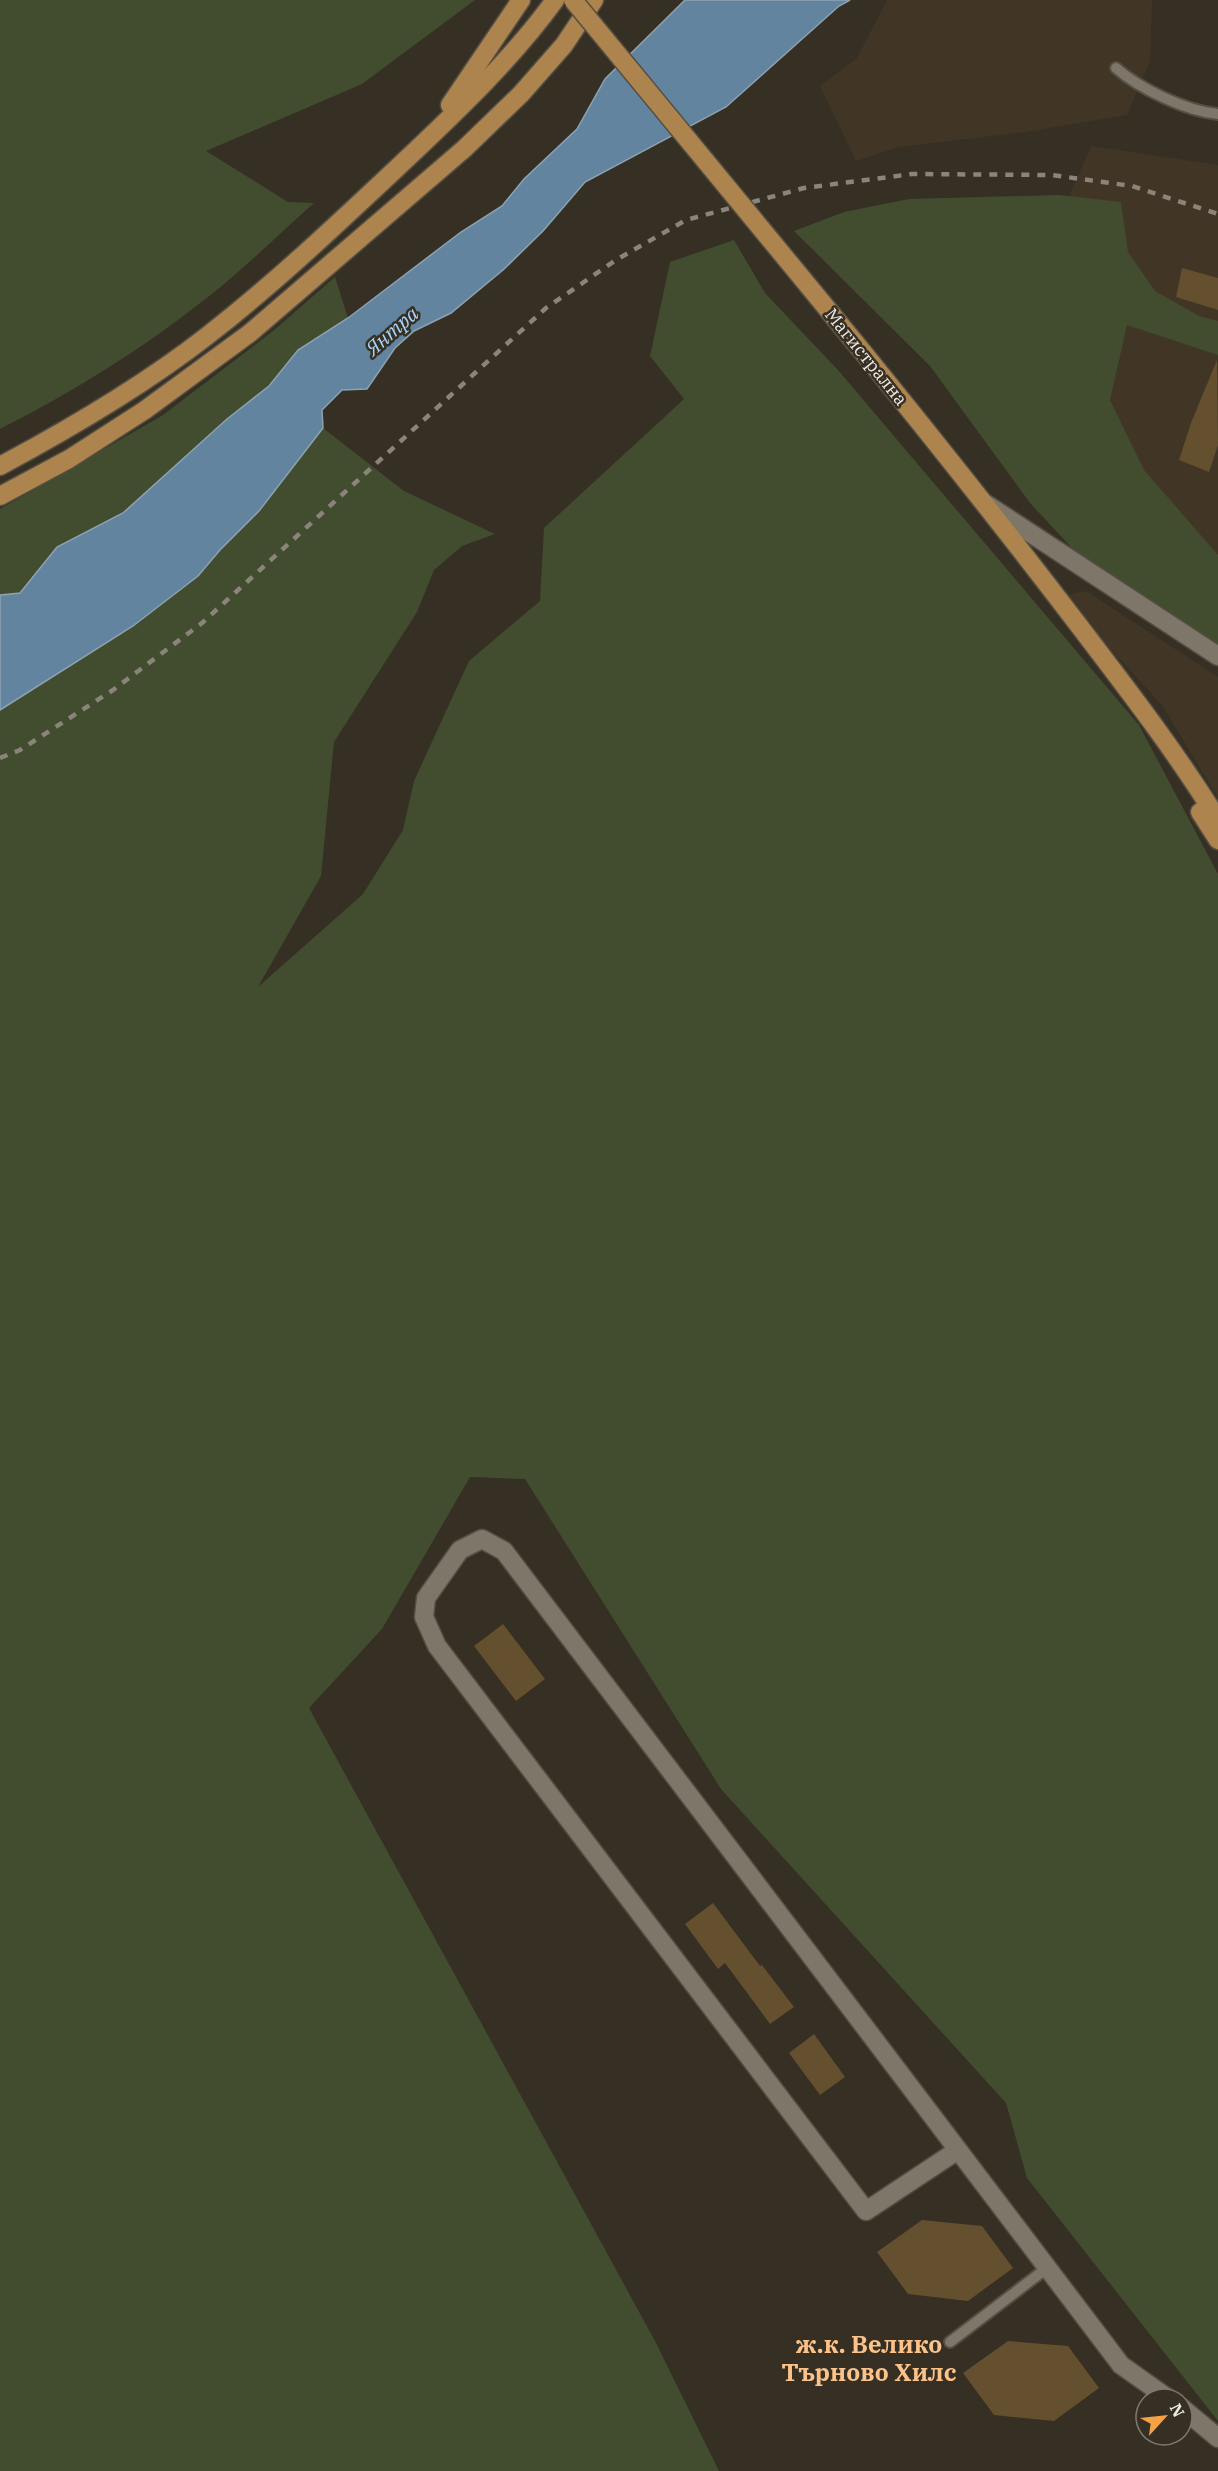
<svg xmlns="http://www.w3.org/2000/svg" width="1218" height="2471" viewBox="0 0 1218 2471" font-family="'IBM Plex Serif',serif">
<style>
.built{fill:#413625}
.green{fill:#414d2e}
.water{fill:#63849f;stroke:#8da2b3;stroke-width:1.5}
.building{fill:#644f2e}
.lines{fill:none;stroke-linecap:round;stroke-linejoin:round}
.lane-casing{stroke:#544e44;stroke-width:14}
.street-casing{stroke:#544e44;stroke-width:21}
.secondary-casing{stroke:#544e44;stroke-width:21}
.primary-casing{stroke:#544e44;stroke-width:21}
.lane{stroke:#7e7669;stroke-width:10}
.street{stroke:#7e7669;stroke-width:18}
.secondary{stroke:#7e7669;stroke-width:18}
.primary{stroke:#ad844d;stroke-width:18}
.rail{stroke:#8a847a;stroke-width:4.5;stroke-dasharray:8 8;stroke-linecap:butt}
.primary-bridge-casing{stroke:#544e44;stroke-width:21;stroke-linecap:butt}
.primary-bridge{stroke:#ad844d;stroke-width:18}
.labels{text-anchor:middle;stroke-width:5;stroke-linejoin:round;paint-order:stroke}
.street-label{font-size:18px;fill:#eee9e2;stroke:#362f24}
.water-label{font-size:20px;font-style:italic;fill:#a8d5f9;stroke:#362f24}
.district-label{font-size:24px;font-weight:bold;fill:#fcc288;stroke:#362f24}
</style>
<rect width="100%" height="100%" fill="#362f24"/>
<!-- built -->
<g class="built">
<polygon points="887,0 1152,0 1150,61 1127,115 1026,132 898,147 856,161 820,86 857,58"/>
<polygon points="1091,146 1218,165 1218,592 1065,462 1035,275"/>
<polygon points="1086,591 1218,677 1218,798 1162,705 1065,599 1074,593"/>
</g>
<!-- green -->
<g class="green">
<path d="M0,0H475L362,84L206,151L288,202L314,203C279,234 245,268 208,297C144,348 73,392 0,429Z"/>
<polygon points="1059,195 1121,202 1128,252 1155,291 1199,316 1218,321 1218,355 1127,325 1110,400 1144,470 1218,555 1218,647 1085,562 1030,503 930,366 794,231 844,212 909,199"/>
<polygon points="734,240 765,293 838,370 1139,725 1218,874 1218,2421 1027,2178 1006,2103 721,1789 525,1479 470,1477 382,1629 309,1708 655,2341 719,2471 0,2471 0,710 133,626 198,576 303,455 323,428 404,491 495,534 462,546 434,570 417,612 334,742 321,876 258,987 363,894 403,830 414,781 469,661 540,601 544,528 684,399 650,356 670,262"/>
<polygon points="335,277 348,318 298,350 269,386 227,419 123,513 57,547 20,593 0,595 0,509 163,415 273,331"/>
</g>
<!-- water -->
<polygon class="water" points="685,0 850,0 839,6 726,107 585,182 543,231 503,270 451,313 414,331 395,348 367,389 342,390 322,410 323,428 259,511 220,550 198,576 133,626 0,710 0,595 20,593 57,547 123,513 227,419 269,386 298,350 348,318 461,232 502,206 524,179 577,129 605,79"/>
<!-- building -->
<g class="building">
<polygon points="1182,268 1218,278 1218,310 1176,297"/>
<polygon points="1217,360 1218,445 1209,472 1179,460 1191,423"/>
<polygon points="503,1624 545,1679 516,1701 474,1646"/>
<polygon points="713,1903 760,1966 762,1965 794,2007 770,2024 725,1963 718,1969 685,1924"/>
<polygon points="814,2034 845,2077 820,2095 789,2053"/>
<polygon points="922,2220 982,2226 1013,2268 968,2301 908,2294 877,2252"/>
<polygon points="1008,2341 1068,2346 1099,2388 1054,2421 994,2415 963,2373"/>
</g>
<g class="lines">
<!-- lane casing -->
<g class="lane-casing">
<g id="lane">
<path d="M1116,68C1140,89 1186,111 1218,114"/>
<polyline points="950,2342 1047,2268"/>
</g>
</g>
<!-- street casing -->
<g class="street-casing">
<g id="street">
<polyline points="958,2150 866,2211 437,1646 424,1617 426,1598 460,1550 482,1539 504,1551 1121,2365 1169,2399"/>
<polyline points="1182,2408 1218,2438"/>
</g>
</g>
<!-- secondary casing -->
<g class="secondary-casing">
<polyline id="secondary" points="986,504 1218,656"/>
</g>
<!-- primary casing -->
<g class="primary-casing">
<g id="primary">
<polyline points="450,105 521,0"/>
<path d="M862,351C936,442 1009,534 1080,627C1128,690 1176,752 1218,820"/>
<path d="M0,466C71,428 143,386 207,336C274,284 335,226 397,168C452,116 510,62 555,0"/>
<polyline points="0,496 69,459 145,410 250,333 464,149 521,94 564,45 594,0"/>
<polyline points="1200,812 1218,840"/>
</g>
</g>
<!-- lane -->
<use href="#lane" class="lane"/>
<!-- street -->
<use href="#street" class="street"/>
<!-- secondary -->
<use href="#secondary" class="secondary"/>
<!-- primary -->
<use href="#primary" class="primary"/>
<!-- rail -->
<polyline class="rail" points="0,758 20,750 113,690 202,623 546,308 616,260 686,220 804,188 912,174 1052,175 1132,186 1218,214"/>
<!-- primary-bridge casing -->
<g class="primary-bridge-casing">
<polyline id="primary-bridge" points="573,0 862,351"/>
</g>
<!-- primary-bridge -->
<use href="#primary-bridge" class="primary-bridge"/>
</g>
<g class="labels">
<!-- street labels -->
<g class="street-label">
<text transform="translate(866 357) rotate(51)" y="6">Магистрална</text>
</g>
<!-- water labels -->
<g class="water-label">
<text transform="translate(392 331) rotate(-41)" y="7">Янтра</text>
</g>
<!-- district labels -->
<g class="district-label">
<text x="869" y="2353">ж.к. Велико<tspan x="869" dy="28">Търново Хилс</tspan></text>
</g>
</g>
<!-- north arrow -->
<g transform="translate(1164 2417) rotate(63)"><circle r="28" fill="#362f24" stroke="#807970" stroke-width="1.5"/>
<path d="M0-4.5L10 22L0 15L-10 22Z" fill="#f5a246"/>
<text y="-9" font-size="16" font-weight="bold" text-anchor="middle" fill="#eee9e2">N</text>
</g>
</svg>
